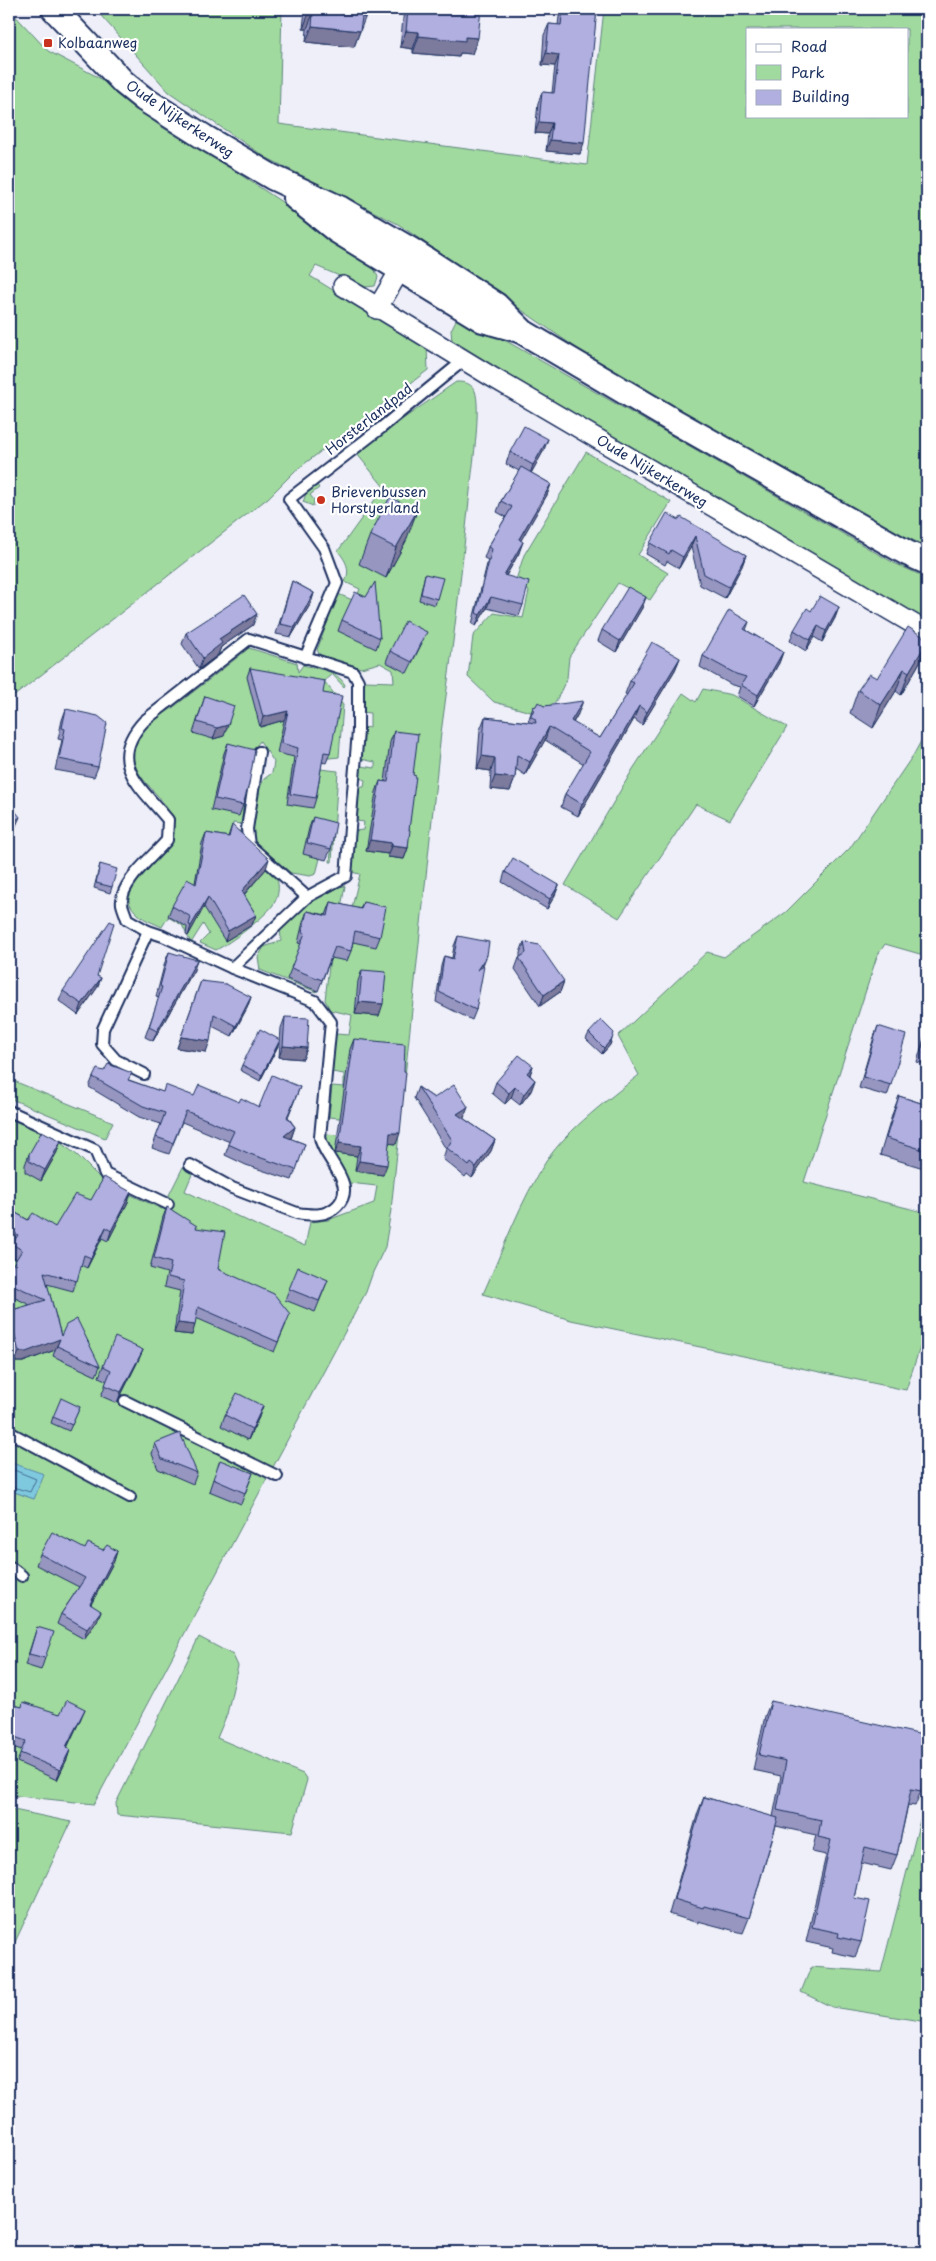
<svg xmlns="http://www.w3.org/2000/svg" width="936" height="2261" viewBox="0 0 936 2261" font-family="'Playpen Sans',sans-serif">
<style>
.green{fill:#a1da9e;stroke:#5e847e;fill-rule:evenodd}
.water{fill:#7fc9df;stroke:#578bab}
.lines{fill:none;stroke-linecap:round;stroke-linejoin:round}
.shore{stroke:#436d92;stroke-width:1}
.service-casing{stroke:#1b2f5e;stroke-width:14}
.minor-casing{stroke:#1b2f5e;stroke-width:22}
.tertiary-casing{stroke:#1b2f5e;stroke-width:28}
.service{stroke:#fff;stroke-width:10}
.minor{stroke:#fff;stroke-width:19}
.tertiary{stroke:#fff;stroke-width:24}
.wall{fill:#9796c1;stroke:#1b2f5e}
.shaded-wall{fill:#7b7a9d;stroke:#1b2f5e}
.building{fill:#b0afe0;stroke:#1b2f5e}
.poi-dot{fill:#c8321e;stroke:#fff;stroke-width:2}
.labels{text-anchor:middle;stroke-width:4.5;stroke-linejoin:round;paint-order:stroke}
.poi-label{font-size:14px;fill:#1b2f5e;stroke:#fff;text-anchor:start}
.street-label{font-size:14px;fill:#1b2f5e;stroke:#fff}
</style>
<rect width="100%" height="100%" fill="#efeff9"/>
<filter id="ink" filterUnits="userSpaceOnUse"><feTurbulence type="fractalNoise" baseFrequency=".02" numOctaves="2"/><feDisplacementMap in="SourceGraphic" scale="10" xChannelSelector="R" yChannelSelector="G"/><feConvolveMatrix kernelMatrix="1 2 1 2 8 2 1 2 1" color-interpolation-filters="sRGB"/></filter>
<g filter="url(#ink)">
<!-- green -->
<g class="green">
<polygon points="9,9 48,51 98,77 160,126 215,158 370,260 378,277 375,286 365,287 316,266 310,276 427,348 428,370 295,471 268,498 9,700"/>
<path d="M95,9H282L279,124L587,165L604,9H927V547L863,516L592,359L398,224L265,157L169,92ZM747,29H907V116H747Z"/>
<polygon points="459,314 894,563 927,578 927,625 725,507 452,342 451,330"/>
<path d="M456,382C465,382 471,383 475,391C481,407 473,464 471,482C462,566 453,649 441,733L391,1210L385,1247L373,1272L366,1292L94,1804L9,1795V1490L34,1499L44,1475L9,1462V1118L54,1138L77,1155L105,1183L162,1209L183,1167L193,1172L185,1191L264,1229L305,1246L310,1222L328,1220L374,1203L377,1186L349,1183L326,1142L327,1134L368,1138L369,1121L329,1117L332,1086L344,1087V1074L332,1072L336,1034L349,1035L352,1015L330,1010L325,1000L330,957L324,955L317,992L260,970L258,957L264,947L281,941L280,924L330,888L345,886L337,929L346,932L360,874L351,872L355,831L363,830L364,822L357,821L359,787H364L365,780L360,778L361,766L375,768V762L361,759L363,727L370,728V713L361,712L365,681L394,682L393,670L380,663L361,668L321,657L317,650L338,594L355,601L360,589L345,582C351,569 346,561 338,551L384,487L357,454L317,485L319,488L310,495L314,500L313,506L303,502L308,488L357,451Z"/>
<polygon points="586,452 671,502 638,555 668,573 650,600 618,583 569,657 567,678 556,701 538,714 494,702 468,677 473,636 494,613 523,618 529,591 515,583 524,555"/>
<path d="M249,648L297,663L298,672L303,665C318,669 337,670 345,685L344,687L332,674L324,681L343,705L339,757L320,759V769L338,771L332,862H330L332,841L325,839L316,874L310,876L291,873L255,842L251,829L255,799L264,779L272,773L274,762L260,741L251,753L241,824L233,823L232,831H242C241,850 265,858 274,872C280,882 280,895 273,905C264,918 230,943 216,950L200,943L209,934L203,924L191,943L182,925L168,917L162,927C154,923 144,920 138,914C104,885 173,861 174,832C175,795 124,780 135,747C137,743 138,736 140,732C147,723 161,716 171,709C197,689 223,669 249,648Z"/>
<polygon points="703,689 732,695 787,727 730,820 696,804 619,918 565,885 633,769 683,693 696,702"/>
<path d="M927,730V956L885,944L877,956L804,1182L927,1213V1343L921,1344L906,1390L571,1320L483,1294C502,1252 521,1199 547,1160C568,1129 609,1099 639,1075L618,1036L707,952L724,957L786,912L850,848L914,754Z"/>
<polygon points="9,1079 113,1122 105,1138 9,1098"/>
<polygon points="199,1637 233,1655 238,1666 227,1714 217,1738 303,1774 307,1780 292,1832 117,1815 116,1803"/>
<polygon points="927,1793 927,2022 832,2007 801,1992 811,1967 881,1972"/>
<polygon points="9,1809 71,1822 9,1955"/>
</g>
<!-- water -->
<polygon class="water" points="9,1462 44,1474 34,1499 9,1490"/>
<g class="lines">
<!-- shore -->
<polyline class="shore" points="9,1468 36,1479 30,1492 9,1486"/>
<!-- service casing -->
<g class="service-casing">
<g id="service">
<path d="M249,639L353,672L358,681V731L346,876L307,897L232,968L163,936L148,931L127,919C126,915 123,909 122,904C119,883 155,855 167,840L168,820C140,786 106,762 144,721Z"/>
<polyline points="305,658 337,583 324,548 289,499 381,428 464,360"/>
<polyline points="259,752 247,829 249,845 307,897"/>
<polyline points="144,1074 116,1060 102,1044 103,1029 148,931"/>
<polyline points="9,1111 95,1150 105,1174 168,1204"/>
<path d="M190,1165L232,1188L297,1213C310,1215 326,1217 337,1206C359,1184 323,1159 320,1137L331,1022L315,1001L232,968"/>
<polyline points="125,1401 277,1476"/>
<polyline points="9,1432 130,1497"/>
<polyline points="9,1566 22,1576"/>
</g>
</g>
<!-- minor casing -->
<g class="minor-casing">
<g id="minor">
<polyline points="343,286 492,377 927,632"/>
<polyline points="377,309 407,258"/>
</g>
</g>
<!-- tertiary casing -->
<g class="tertiary-casing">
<g id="tertiary">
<polyline points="54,9 124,83 144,99 204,137 272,177 341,209 411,250 496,305 523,332 674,421 907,553 927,562"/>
<polyline points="296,198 336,230 483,320 519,330"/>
</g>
</g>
<!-- service -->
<use href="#service" class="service"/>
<!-- minor -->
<use href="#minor" class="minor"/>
<!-- tertiary -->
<use href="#tertiary" class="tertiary"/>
</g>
<!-- wall -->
<g class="wall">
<polygon points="305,9 366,9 365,18 354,47 306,42 307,29 303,29"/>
<polygon points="404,9 481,9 472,54 460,53 459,57 413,53 413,49 400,47"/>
<polygon points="560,9 597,9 580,154 546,151 548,134 535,133 538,103 542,92 552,93 555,66 542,65 544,35 549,24 558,25"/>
<polygon points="544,450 531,473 551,484 547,495 520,541 519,553 506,576 523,605 519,616 487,608 476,626 472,624 488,560 484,558 488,547 506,517 497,512 501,501 519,471 506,464 510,452"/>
<polygon points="679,520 746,555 742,566 725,598 700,585 691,547 679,568 667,561 665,565 646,554 650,543"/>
<polygon points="370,535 406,541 386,578 359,564"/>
<polygon points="425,574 437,599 435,605 419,600"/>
<polygon points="292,581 314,593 311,603 291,637 276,634"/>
<polygon points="366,597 380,638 376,649 338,631 342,620"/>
<polygon points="646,597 642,608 616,652 598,641 602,630"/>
<polygon points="839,607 835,618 822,642 814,637 806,651 790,641 794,630 811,611"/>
<polygon points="749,622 746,630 783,652 779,663 754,706 737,696 740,687 732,685 700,667 703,656"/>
<polygon points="253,625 221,647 218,655 199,669 182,644 186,633"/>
<polygon points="927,639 927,644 920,662 901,695 896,691 873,728 850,713 858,690 877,678"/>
<polygon points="422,643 407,673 386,662 390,651"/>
<polygon points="680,658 675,670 642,725 634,719 578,816 561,807 565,794 584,764 545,740 525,775 516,769 515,778 510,791 490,789 491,771 477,769 480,730 485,717 528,722 533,707 544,706 578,714 573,723 600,738 627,695 625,694 630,681"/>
<polygon points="250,668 323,693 330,753 326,763 322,762 316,798 313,808 287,804 294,757 277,753 284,720 260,727 247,677"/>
<polygon points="205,696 224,736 213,739 193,733"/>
<polygon points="66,709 98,767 94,777 55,770 62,740 58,739 62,720"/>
<polygon points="394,731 413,775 409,830 408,848 404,859 388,857 388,854 366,851 376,792 380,781 385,782 390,742"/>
<polygon points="228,743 243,805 239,816 211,810 224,753"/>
<polygon points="313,817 331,849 326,860 303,854 309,828"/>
<polygon points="232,825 266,869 244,895 256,915 252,925 225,941 204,907 188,936 186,935 187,927 168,916 172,906 195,883 202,843 206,833 228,837"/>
<polygon points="100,864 112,887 110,893 94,888"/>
<polygon points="505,872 559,885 555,895 547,909 502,882"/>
<polygon points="331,902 360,909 363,902 380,937 376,947 353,942 351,951 347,961 331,958 318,991 287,979 301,944 298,943 303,922 307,911 326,915"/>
<polygon points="458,936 483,965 481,968 476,1010 472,1020 436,1002 441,966 444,956 452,958 454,946"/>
<polygon points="524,942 564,981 560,992 540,1006 515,969 519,958 520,957 520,953"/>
<polygon points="169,952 194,970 153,1041 145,1037 159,998 156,997 165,962"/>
<polygon points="362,970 379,1016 355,1014 358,981"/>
<polygon points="97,976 101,978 97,988 78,1015 59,1001 63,991"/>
<polygon points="201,981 251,997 247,1008 232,1036 212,1026 206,1052 177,1048"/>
<polygon points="285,1017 307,1048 303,1059 279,1057 281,1028"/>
<polygon points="878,1026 891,1085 887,1096 859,1088 874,1037"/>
<polygon points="927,1028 927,1065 917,1062"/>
<polygon points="589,1033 612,1039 610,1045 602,1054 586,1039"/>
<polygon points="354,1039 396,1144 389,1143 383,1175 355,1171 357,1156 335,1153 350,1049"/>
<polygon points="278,1046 260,1081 240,1070 242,1065"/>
<polygon points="533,1066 530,1075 535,1080 531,1091 520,1105 511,1098 505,1104 492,1093 496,1082"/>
<polygon points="93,1077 129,1080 162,1092 239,1102 259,1107 300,1087 288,1117 295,1127 291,1139 305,1144 292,1180 246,1165 225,1155 230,1142 182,1122 169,1154 152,1148 161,1124 139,1117 89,1087"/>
<polygon points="418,1087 434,1098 468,1107 463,1118 495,1140 491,1151 472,1178 467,1174 465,1177 443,1159 446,1149 414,1098"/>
<polygon points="899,1096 927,1105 927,1169 880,1155 893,1112"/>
<polygon points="57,1152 41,1181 25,1172 25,1165 29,1154"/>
<polygon points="131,1192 128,1202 108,1241 102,1238 87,1268 81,1265 73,1291 47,1284 61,1336 100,1366 96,1376 53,1356 55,1350 23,1362 15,1362 9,1337 9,1311 30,1305 9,1295 9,1271 16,1259 9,1255 12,1245 9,1243 9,1209 28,1220 55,1227 91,1200"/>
<polygon points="167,1207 196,1229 218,1269 286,1324 274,1352 196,1318 192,1335 174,1333 180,1291 164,1287 167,1273 150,1268 163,1217"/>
<polygon points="328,1280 315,1312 285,1300 289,1289"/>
<polygon points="143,1350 138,1361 117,1403 101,1396 107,1381 99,1377 103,1366"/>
<polygon points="80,1407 69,1431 51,1423 53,1417"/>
<polygon points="225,1415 259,1417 248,1440 221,1426"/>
<polygon points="155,1443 197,1473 193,1484 158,1469 152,1454"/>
<polygon points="253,1473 241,1504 209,1491 213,1479"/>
<polygon points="85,1549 117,1551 114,1561 91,1604 97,1621 84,1639 57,1624 61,1614 79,1587 36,1565 40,1554"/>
<polygon points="37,1627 45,1658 41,1670 25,1665"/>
<polygon points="771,1701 921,1791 915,1806 908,1805 897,1855 891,1870 861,1863 854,1898 861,1942 855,1957 832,1952 833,1948 806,1942 826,1855 812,1852 816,1835 776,1826 749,1918 743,1933 698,1921 698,1923 669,1914 698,1812 704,1797 773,1817 781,1776 753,1770 765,1716"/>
<polygon points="14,1705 21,1707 60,1714 81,1718 67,1748 70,1750 67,1759 57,1780 17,1762 22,1750 9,1746 9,1719"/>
</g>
<!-- shaded-wall -->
<g class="shaded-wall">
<polygon points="309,13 313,13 307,29 303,29"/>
<polygon points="312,26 360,31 354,47 306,42"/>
<polygon points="406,31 419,32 413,49 400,47"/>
<polygon points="419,36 465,37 478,38 472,54 460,53 459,57 413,53"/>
<polygon points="546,53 559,55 555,66 542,65"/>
<polygon points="539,122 552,123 548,134 535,133"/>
<polygon points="550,140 584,143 580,154 546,151"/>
<polygon points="548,439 544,450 529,477 533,465"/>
<polygon points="551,484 547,495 515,551 519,539"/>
<polygon points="417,511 406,541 386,578 396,548"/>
<polygon points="695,536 691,547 679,568 683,557"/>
<polygon points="523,542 519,553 500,586 504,575"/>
<polygon points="746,555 742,566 725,598 729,587"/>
<polygon points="314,593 311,603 291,637 295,627"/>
<polygon points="491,597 487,608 476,626 480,615"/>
<polygon points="646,597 642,608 616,652 620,641"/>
<polygon points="839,607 835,618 822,642 826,631"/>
<polygon points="257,614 253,625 221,647 218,655 199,669 203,658 219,639"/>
<polygon points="818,626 814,637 806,651 810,640"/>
<polygon points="927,642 920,662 901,695 909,672"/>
<polygon points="783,652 779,663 754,706 758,695"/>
<polygon points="680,658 675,670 642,725 647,712"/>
<polygon points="904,669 896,691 873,728 881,705"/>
<polygon points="583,701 578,714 566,734 571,721"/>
<polygon points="639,706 634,719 578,816 582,804"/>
<polygon points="288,711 284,720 260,727 263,717"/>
<polygon points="228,725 224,736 213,739 217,728"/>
<polygon points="549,727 545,740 525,775 530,762"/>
<polygon points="482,756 495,758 491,771 477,769"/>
<polygon points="495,776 515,778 510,791 490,789"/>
<polygon points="20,817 15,828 9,834 9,824"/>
<polygon points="370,840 392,843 388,854 366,851"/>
<polygon points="392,846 408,848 404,859 388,857"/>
<polygon points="269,859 266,869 238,901 242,891"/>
<polygon points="559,885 555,895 547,909 550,899"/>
<polygon points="208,897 204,907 188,936 191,926"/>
<polygon points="256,915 252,925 225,941 228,931"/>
<polygon points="487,955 483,965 474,980 477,970"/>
<polygon points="197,960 194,970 153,1041 157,1031"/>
<polygon points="101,978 97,988 78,1015 82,1004"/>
<polygon points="564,981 560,992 540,1006 544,995"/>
<polygon points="251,997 247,1008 232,1036 236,1026"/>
<polygon points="359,1002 383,1004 379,1016 355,1014"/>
<polygon points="181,1037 210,1041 206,1052 177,1048"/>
<polygon points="612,1039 610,1045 602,1054 604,1048"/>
<polygon points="280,1040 278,1046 260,1081 262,1075"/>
<polygon points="283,1046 307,1048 303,1059 279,1057"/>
<polygon points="533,1066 529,1077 527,1073"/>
<polygon points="535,1080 531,1091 520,1105 524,1094"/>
<polygon points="515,1087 511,1098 505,1104 509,1093"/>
<polygon points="468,1107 464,1118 453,1125 457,1114"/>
<polygon points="295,1127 291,1138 280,1147 284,1136"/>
<polygon points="390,1133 400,1133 396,1144 386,1143"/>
<polygon points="495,1140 491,1151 472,1178 476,1167"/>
<polygon points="61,1141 57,1152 41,1181 45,1170"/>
<polygon points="339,1143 361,1146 357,1156 335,1153"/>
<polygon points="359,1161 387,1165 383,1175 355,1171"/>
<polygon points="131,1192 128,1202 108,1241 111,1231"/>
<polygon points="106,1227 102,1238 87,1268 91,1258"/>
<polygon points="178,1323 195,1325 192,1335 174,1333"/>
<polygon points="60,1339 55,1350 23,1362 15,1362 19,1352"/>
<polygon points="143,1350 138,1361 117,1403 121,1392"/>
<polygon points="263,1406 259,1417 248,1440 252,1429"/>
<polygon points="117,1551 114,1561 86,1614 90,1604"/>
<polygon points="101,1611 97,1621 84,1639 87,1629"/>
<polygon points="85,1709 81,1718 62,1757 66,1747"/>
<polygon points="70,1750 67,1759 57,1780 60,1770"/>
</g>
<!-- building -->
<g class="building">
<polygon points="310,9 366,9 365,18 362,17 360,31 312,26 313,13 309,13"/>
<polygon points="408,9 481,9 478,38 465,37 465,41 419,36 419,32 406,31"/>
<polygon points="563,9 597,9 584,143 550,140 552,123 539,122 542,92 554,93 559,55 546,53 549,24 561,25"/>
<polygon points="524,426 548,439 533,465 510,452"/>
<polygon points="521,467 551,484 519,539 523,542 504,575 529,582 523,605 491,597 480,615 476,613 492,549 488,547 512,507 501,501"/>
<polygon points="390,497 417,511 396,548 370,535"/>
<polygon points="667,513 679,520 681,517 746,555 729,587 704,574 695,536 683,557 671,550 669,554 650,543"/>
<polygon points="425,574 443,578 437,599 421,594"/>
<polygon points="292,581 314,593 295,627 280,624"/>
<polygon points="375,582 380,638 342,620 355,592 366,597"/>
<polygon points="628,587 646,597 620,641 602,630"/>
<polygon points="244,595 257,614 219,639 222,643 203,658 186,633"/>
<polygon points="820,596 839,607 826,631 818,626 810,640 794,630 807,608 811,611"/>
<polygon points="729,610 749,622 744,629 783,652 758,695 741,685 746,677 736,674 703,656"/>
<polygon points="405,621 427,632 412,662 390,651"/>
<polygon points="908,627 927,639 927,642 909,672 904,669 881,705 858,690 869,674 877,678"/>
<polygon points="652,642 680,658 647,712 639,706 582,804 565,794 590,752 549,727 530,762 517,755 515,778 495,776 495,758 482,756 485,717 536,723 535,719 530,716 534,710 533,707 536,706 538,702 544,706 583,701 571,721 600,738 634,683 630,681"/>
<polygon points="250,668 325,681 323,693 342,696 330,753 324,752 316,798 290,794 298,748 281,743 288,711 263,717"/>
<polygon points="205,696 234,706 228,725 217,728 197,722"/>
<polygon points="66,709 98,716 107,723 98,767 59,759 65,729 62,728"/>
<polygon points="394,731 418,734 413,775 416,776 409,830 410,830 408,848 392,846 392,843 370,840 380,781 388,782"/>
<polygon points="228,743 255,750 249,784 243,805 215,799"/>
<polygon points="9,803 20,817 10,824 9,824"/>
<polygon points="313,817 336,823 331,849 307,843"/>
<polygon points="232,825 269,859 242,891 256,915 228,931 208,897 191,926 189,925 191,917 172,906 187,879 196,884 206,833 229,837"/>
<polygon points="513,858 559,885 550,899 505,872"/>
<polygon points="100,864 117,869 112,887 96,883"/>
<polygon points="331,902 361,909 363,902 386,907 380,937 355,931 351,951 335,947 322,980 291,968 305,933 302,932 307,911 328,916"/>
<polygon points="110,921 114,923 97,976 101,978 82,1004 63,991"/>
<polygon points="458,936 489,942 487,955 477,970 484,966 476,1010 439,992 444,956 453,959"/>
<polygon points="524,942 539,945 564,981 544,995 519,958 526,953"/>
<polygon points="169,952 197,960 157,1031 149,1027 162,987 160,986"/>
<polygon points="362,970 386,972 383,1004 359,1002"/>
<polygon points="201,981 226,984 251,997 236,1026 214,1014 210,1041 181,1037"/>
<polygon points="285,1017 309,1018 307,1048 283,1046"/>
<polygon points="601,1020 614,1033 612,1039 604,1048 589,1033"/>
<polygon points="878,1026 906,1035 891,1085 863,1077"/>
<polygon points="260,1029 280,1040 262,1075 242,1065"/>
<polygon points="927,1031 927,1053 921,1051"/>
<polygon points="354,1039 405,1044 404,1072 406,1072 400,1133 390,1133 387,1165 359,1161 361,1146 339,1143"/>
<polygon points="519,1055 533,1066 527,1073 535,1080 524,1094 515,1087 509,1093 496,1082"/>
<polygon points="108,1064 132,1073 128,1080 163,1092 165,1085 194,1096 199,1085 239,1102 241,1098 259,1107 272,1075 300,1087 287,1117 295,1127 284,1136 305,1144 296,1170 250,1154 228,1144 234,1131 186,1111 173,1143 156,1137 165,1113 143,1106 93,1077 97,1069 104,1071"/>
<polygon points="454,1085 468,1107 457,1114 495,1140 476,1167 471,1163 469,1166 447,1148 452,1140 418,1087 434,1098"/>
<polygon points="899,1096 927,1105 927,1151 886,1138"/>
<polygon points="42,1131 61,1141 45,1170 29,1161 29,1154"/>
<polygon points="104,1177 131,1192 111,1231 106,1227 91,1258 84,1255 77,1281 44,1272 61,1336 66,1325 77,1319 100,1366 57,1346 60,1339 26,1352 19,1352 9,1311 46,1300 9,1283 9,1276 10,1274 9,1273 9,1271 22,1250 12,1244 18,1235 9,1230 9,1209 28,1220 33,1213 55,1227 75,1194 91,1200"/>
<polygon points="167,1207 197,1226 196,1228 225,1232 218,1269 274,1294 290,1314 278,1342 198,1307 195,1325 178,1323 184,1281 168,1277 171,1263 154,1258"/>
<polygon points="298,1267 328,1280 319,1301 289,1289"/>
<polygon points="115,1337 143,1350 121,1392 105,1385 111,1370 103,1366"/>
<polygon points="237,1393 263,1406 252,1429 225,1415"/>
<polygon points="61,1398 80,1407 72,1425 53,1417"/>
<polygon points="180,1433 197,1473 162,1459 155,1443"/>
<polygon points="220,1460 253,1473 245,1493 213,1479"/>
<polygon points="52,1532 85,1549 88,1543 103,1550 107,1545 117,1551 90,1604 101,1611 87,1629 61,1614 85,1578 40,1554"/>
<polygon points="37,1627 54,1632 45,1658 29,1654"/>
<polygon points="67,1700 85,1709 66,1747 70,1750 60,1770 20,1753 26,1741 9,1735 9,1722 14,1705 22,1707 23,1702 60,1714"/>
<polygon points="771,1701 927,1736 927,1764 921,1791 911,1789 897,1855 865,1847 854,1898 870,1901 861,1942 838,1937 839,1933 812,1927 831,1840 818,1837 821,1820 777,1810 786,1761 759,1755"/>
<polygon points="704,1797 778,1818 749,1918 704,1906 703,1908 674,1899"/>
<polygon points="9,1826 12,1826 9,1837"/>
</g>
</g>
<!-- markers -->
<g class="poi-dot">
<rect x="43" y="38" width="10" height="10" rx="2.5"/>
<circle cx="321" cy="500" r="5"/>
</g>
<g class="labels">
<!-- poi labels -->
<g class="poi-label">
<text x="58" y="48">Kolbaanweg</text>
<text x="331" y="497">Brievenbussen<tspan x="331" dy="16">Horstyerland</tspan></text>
</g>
<!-- street labels -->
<g class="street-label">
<text transform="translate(180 119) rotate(34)" y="5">Oude Nijkerkerweg</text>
<text transform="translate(369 419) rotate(-38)" y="5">Horsterlandpad</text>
<text transform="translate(652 471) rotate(31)" y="5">Oude Nijkerkerweg</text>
</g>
</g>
<!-- margin -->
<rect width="936" height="2261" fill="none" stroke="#fff" stroke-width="30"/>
<rect x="15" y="15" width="906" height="2231" fill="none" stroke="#1b2f5e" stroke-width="2" filter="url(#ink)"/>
<!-- legend -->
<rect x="746" y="28" width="162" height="90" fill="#ffffff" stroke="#a4acbf"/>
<rect x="756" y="44" width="25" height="8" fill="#ffffff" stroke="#a4acbf"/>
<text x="791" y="52" font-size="15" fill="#1b2f5e">Road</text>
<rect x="756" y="65" width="25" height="15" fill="#a1da9e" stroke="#a4acbf"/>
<text x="791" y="78" font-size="15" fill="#1b2f5e">Park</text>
<rect x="756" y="90" width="25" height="15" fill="#b0afe0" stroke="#a4acbf"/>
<text x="791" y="102" font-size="15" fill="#1b2f5e">Building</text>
</svg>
